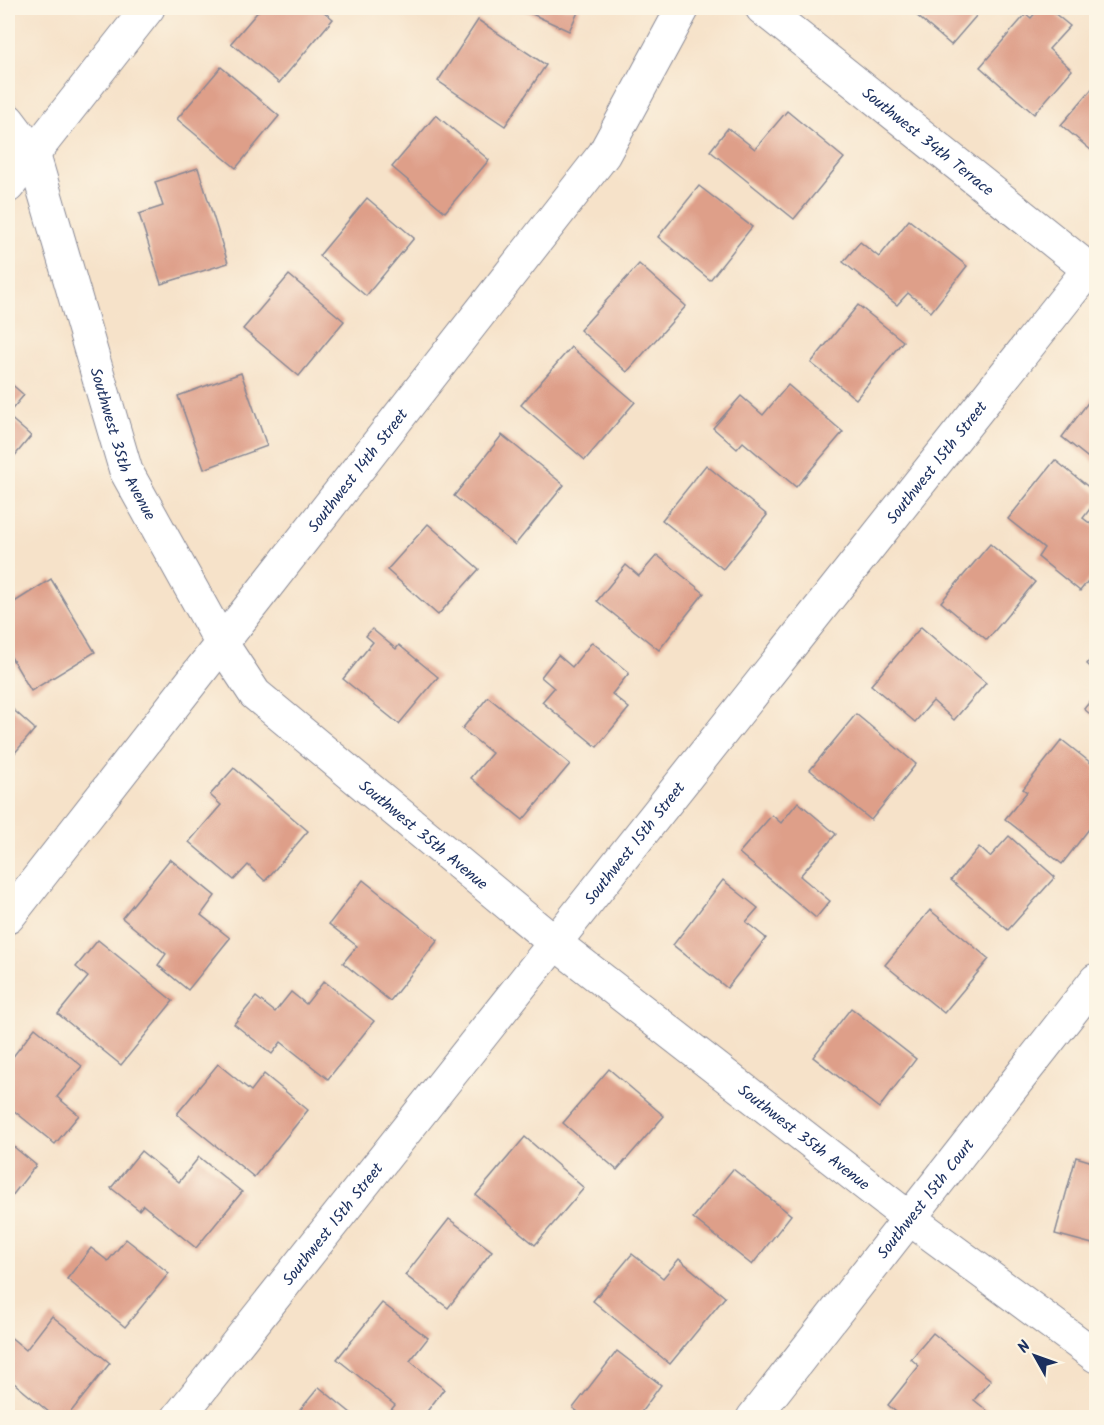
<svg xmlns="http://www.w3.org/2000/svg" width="1104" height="1425" viewBox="0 0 1104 1425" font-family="Kalam,sans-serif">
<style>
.building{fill:#de9f89}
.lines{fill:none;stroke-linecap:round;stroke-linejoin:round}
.minor-casing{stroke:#888894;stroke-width:35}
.minor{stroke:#fff;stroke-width:33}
.labels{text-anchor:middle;stroke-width:5;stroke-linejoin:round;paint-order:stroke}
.street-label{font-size:16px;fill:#1b2f5e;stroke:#fcf5e5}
</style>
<rect width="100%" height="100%" fill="#fcf5e5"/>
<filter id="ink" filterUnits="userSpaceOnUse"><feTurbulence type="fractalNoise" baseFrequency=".0167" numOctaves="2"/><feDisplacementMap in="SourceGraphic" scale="12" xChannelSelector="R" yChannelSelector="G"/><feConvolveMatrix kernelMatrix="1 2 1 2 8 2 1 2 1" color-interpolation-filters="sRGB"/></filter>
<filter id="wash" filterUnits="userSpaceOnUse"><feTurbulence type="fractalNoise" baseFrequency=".008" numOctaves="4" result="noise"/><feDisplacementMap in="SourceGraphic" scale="24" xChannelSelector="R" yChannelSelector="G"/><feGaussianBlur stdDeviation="1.35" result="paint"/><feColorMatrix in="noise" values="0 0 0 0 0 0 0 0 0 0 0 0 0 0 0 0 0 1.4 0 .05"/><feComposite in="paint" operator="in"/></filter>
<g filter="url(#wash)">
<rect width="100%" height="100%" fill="#f6e2c9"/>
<g id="blocks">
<!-- building -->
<g class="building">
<polygon points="261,8 319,8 333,19 279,83 231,43"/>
<polygon points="519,8 580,8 569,31"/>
<polygon points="908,8 983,8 951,45"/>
<polygon points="1040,8 1048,8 1070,26 1049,49 1072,70 1034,114 980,67 1026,14 1031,18"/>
<polygon points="478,20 546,65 505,126 438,81"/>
<polygon points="221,67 279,116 236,168 177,119"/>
<polygon points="1096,84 1096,146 1092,151 1061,125"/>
<polygon points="787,111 844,158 794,219 710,151 728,128 755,149"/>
<polygon points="436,115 489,160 445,212 392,167"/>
<polygon points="198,168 228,263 161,284 139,214 163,206 155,182"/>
<polygon points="699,186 752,227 710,280 658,237"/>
<polygon points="367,198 414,238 366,296 319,256"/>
<polygon points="909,220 967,266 931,312 908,293 897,305 843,262 860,242 879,257"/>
<polygon points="639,264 686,306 627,372 580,330"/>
<polygon points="289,275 344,321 299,376 243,329"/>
<polygon points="858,305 903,341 856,399 811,363"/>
<polygon points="571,347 635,402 585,460 521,405"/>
<polygon points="241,373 267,446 204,469 178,396"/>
<polygon points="8,381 24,395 8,414"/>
<polygon points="788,385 843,432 796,487 743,442 737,449 713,428 741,396 763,415"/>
<polygon points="1096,392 1096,464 1062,437"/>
<polygon points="8,416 31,436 8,464"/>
<polygon points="502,435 564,485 515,545 454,496"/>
<polygon points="1055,460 1096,493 1096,501 1083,518 1096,528 1096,571 1080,591 1038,557 1044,548 1008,519"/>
<polygon points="706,465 767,515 723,569 662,520"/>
<polygon points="428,524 479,569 438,615 387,570"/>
<polygon points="990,544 1035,582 987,640 941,602"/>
<polygon points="657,555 704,593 659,650 597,601 626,565 639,576"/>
<polygon points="51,579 95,652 31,691 8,652 8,606"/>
<polygon points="921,627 986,683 954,720 933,701 915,722 871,685"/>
<polygon points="372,629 396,649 399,645 438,677 399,724 343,679 373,642 366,636"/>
<polygon points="592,642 629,673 612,694 629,708 597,747 542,702 554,688 541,677 558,655 572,667"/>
<polygon points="1096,652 1096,672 1087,664"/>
<polygon points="1096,694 1096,719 1084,709"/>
<polygon points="488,697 570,764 523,820 471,778 492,753 462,729"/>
<polygon points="8,705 35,729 8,761"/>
<polygon points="856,714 916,764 871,820 810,770"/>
<polygon points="1062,740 1096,767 1096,820 1062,864 1005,819 1027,792 1023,789"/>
<polygon points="234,768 308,831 265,881 248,865 234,880 189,842 221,805 210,795"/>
<polygon points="798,802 836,834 800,876 830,901 816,918 739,853 772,815 781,823"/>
<polygon points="1009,836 1055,877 1008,930 951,880 979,847 990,857"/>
<polygon points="170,859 215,896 201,915 230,938 188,990 158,965 166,954 122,918"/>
<polygon points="363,880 438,940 390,1001 343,963 357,946 329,924"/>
<polygon points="723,880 758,908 746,922 766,938 727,988 673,945"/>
<polygon points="930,910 989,959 944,1013 885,965"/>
<polygon points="98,940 173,1001 121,1065 58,1014 88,977 76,967"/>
<polygon points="324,981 374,1021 328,1079 281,1042 272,1054 234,1024 256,997 275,1012 291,992 306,1004"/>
<polygon points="851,1008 916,1059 879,1108 813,1057"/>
<polygon points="35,1028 82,1066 57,1097 79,1115 55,1144 8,1106 8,1063"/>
<polygon points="218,1064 251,1091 264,1074 308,1110 254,1177 177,1114"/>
<polygon points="609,1069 664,1116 617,1170 563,1123"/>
<polygon points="525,1137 584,1188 535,1245 476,1195"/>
<polygon points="8,1142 36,1165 8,1201"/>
<polygon points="141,1151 179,1182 199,1157 242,1192 196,1248 143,1205 139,1210 111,1188"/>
<polygon points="1076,1157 1096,1163 1096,1245 1055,1234"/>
<polygon points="733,1169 791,1215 752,1265 693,1218"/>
<polygon points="449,1219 492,1251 448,1308 405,1275"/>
<polygon points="126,1239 169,1273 125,1327 67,1279 91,1248 108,1261"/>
<polygon points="632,1254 663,1278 679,1259 725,1297 670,1364 593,1301"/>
<polygon points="382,1303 428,1338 410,1361 444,1389 422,1418 401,1418 391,1410 395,1405 337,1359"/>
<polygon points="52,1316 110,1363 66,1418 56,1418 8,1378 8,1335 26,1350"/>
<polygon points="933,1333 991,1380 974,1400 989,1412 984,1418 903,1418 888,1405 919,1366 911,1359"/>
<polygon points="617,1351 661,1385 637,1418 586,1418 573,1408"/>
<polygon points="319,1387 357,1418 299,1418 296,1415"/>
</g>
</g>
</g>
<g filter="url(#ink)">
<use href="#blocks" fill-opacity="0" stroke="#888894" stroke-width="1.5"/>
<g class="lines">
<!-- minor casing -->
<g class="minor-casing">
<g id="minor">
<path id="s1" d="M762,8L1096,275"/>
<path id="s2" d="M8,120L33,153L126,471L222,644L255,694L555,943L909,1218L1096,1356"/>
<polyline points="8,186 148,8"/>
<path id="s3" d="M8,917L604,154L683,8"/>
<path id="s4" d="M178,1418L1089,269"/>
<path id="s5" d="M753,1418L1096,980"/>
</g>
</g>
<!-- minor -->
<use href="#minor" class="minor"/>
</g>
</g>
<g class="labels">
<!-- street labels -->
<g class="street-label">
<text dy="6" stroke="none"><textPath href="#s1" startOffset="213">Southwest 34th Terrace</textPath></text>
<text dy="6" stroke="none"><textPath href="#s2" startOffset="346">Southwest 35th Avenue</textPath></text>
<text dy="6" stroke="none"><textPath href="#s4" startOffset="1220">Southwest 15th Street</textPath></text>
<text dy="6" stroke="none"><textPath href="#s3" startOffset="567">Southwest 14th Street</textPath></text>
<text dy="6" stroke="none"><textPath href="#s2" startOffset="850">Southwest 35th Avenue</textPath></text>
<text dy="6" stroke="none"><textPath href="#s4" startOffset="734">Southwest 15th Street</textPath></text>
<text dy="6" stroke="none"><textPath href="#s2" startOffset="1336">Southwest 35th Avenue</textPath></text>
<text dy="6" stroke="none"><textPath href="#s5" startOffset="279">Southwest 15th Court</textPath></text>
<text dy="6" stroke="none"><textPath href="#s4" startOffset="248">Southwest 15th Street</textPath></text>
</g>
</g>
<!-- margin -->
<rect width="1104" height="1425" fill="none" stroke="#fcf5e5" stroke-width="30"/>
<!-- north arrow -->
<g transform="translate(1035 1356) rotate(310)" stroke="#fcf5e5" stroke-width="4.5" paint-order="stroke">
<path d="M0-4.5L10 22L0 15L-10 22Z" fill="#1b2f5e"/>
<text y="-9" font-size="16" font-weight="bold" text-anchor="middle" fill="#1b2f5e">N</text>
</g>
</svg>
